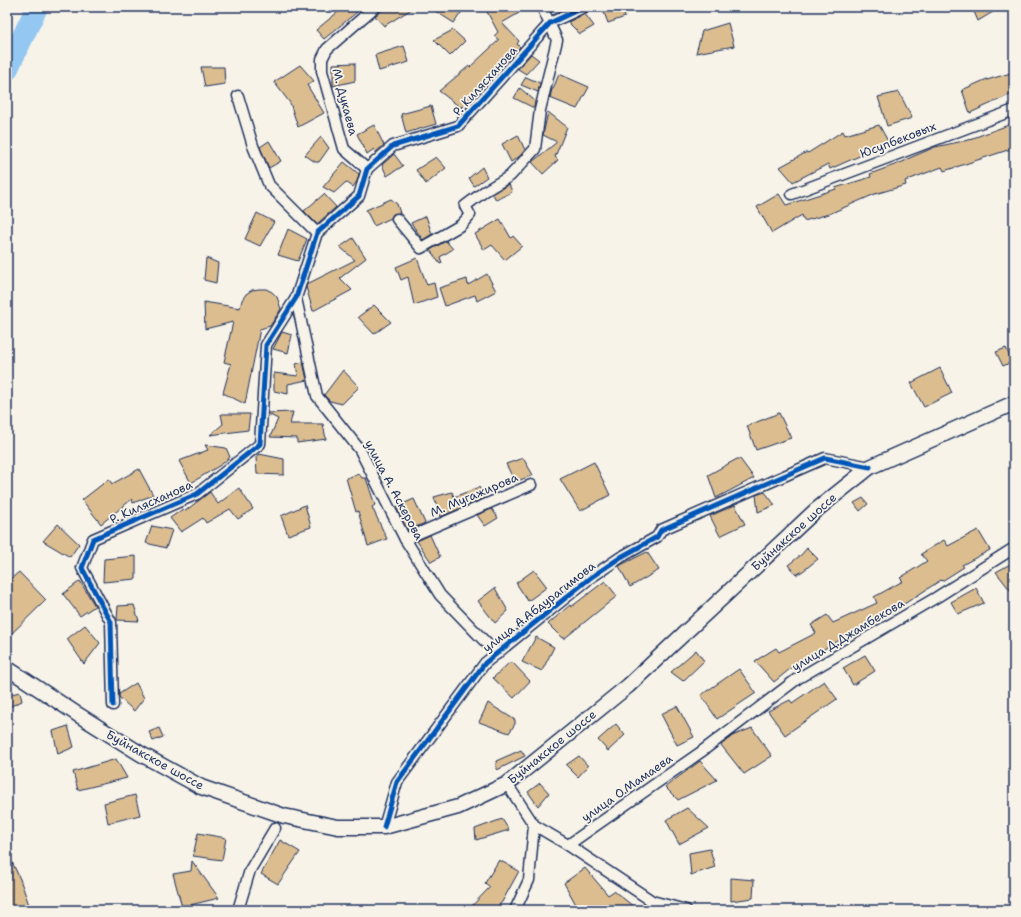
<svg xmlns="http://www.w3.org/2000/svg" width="1021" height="917" viewBox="0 0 1021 917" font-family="'Shantell Sans',sans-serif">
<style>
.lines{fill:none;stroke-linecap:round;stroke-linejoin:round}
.river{stroke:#94c7f1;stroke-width:22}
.building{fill:#dcbd8f;stroke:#1b2f5e}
.street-casing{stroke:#1b2f5e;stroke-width:13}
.secondary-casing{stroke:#1b2f5e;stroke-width:17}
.street{stroke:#f7f3e8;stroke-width:10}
.secondary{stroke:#f7f3e8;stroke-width:14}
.cycleway-casing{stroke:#f7f3e8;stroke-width:8}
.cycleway{stroke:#0057b8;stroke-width:5}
.labels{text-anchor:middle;stroke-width:3.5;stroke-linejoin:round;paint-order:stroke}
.street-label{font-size:12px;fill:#1b2f5e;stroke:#f7f3e8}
</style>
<rect width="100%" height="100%" fill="#f7f3e8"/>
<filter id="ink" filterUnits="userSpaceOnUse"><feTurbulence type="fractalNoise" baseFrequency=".025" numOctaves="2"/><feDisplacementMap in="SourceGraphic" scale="8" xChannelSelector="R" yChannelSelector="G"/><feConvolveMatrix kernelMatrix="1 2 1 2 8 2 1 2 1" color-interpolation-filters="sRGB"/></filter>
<g filter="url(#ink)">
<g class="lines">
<!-- river -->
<polyline class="river" points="7,70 37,7"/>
</g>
<!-- building -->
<g class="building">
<polygon points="344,7 352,7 357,12 324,39 316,30"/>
<polygon points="386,7 415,7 384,26 375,16"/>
<polygon points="429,7 465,7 454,23"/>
<polygon points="492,7 514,7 519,13 502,23 519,41 517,44 520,47 506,63 502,61 484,79 486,81 461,108 439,91 469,66 470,67 499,40 494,36 498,32 486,10"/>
<polygon points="602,7 621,7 625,17 608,23"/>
<polygon points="972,7 1001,7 978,21"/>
<polygon points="585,14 594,26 580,34 568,22"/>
<polygon points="728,23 734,46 696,53 702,31"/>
<polygon points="453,30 465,41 450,56 434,40"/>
<polygon points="404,46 409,62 379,71 375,55"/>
<polygon points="531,54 539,60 526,74 518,69"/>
<polygon points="355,63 355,81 333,86 333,64"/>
<polygon points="300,65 314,81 307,85 324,113 298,127 290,103 274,82"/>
<polygon points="201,67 224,67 225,84 205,87"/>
<polygon points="1014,72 1014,93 970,113 962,90 987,79 987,80"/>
<polygon points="559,74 589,87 577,109 550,98 552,89 553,89"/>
<polygon points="526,77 540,83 538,92 521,85"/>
<polygon points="520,88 535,101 534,108 514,98"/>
<polygon points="899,92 912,118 887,126 878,97"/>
<polygon points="431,106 436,124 406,133 401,114"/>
<polygon points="548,112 567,127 555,157 558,160 543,174 532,162 557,142 543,135"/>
<polygon points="1014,123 1014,148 944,171 942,167 905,181 906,185 875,194 829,214 804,221 802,215 772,233 757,207 779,194 786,205 836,189 835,188 871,177 870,174 905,161 905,160 935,147 973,139 973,138"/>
<polygon points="374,125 384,145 375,153 374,149 367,154 357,134"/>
<polygon points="879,125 889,143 830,169 828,164 793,182 780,167 807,152 808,153 843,131 845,135"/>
<polygon points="518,135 525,150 520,156 511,162 502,144"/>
<polygon points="321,137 329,148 319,162 315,162 305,155"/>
<polygon points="269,141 281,161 269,168 260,147"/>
<polygon points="394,154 403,166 387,176 382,165"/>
<polygon points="436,157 446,168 426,184 416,170"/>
<polygon points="344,162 359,174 357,181 353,187 346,182 334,193 323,187"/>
<polygon points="482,167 487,177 474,186 469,178"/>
<polygon points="509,184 512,192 496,200 493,194"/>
<polygon points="324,194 336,207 317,224 304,211"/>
<polygon points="391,199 397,204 400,213 393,214 391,218 374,226 366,210"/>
<polygon points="257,213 274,222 260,246 245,239"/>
<polygon points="426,216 432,234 423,240 411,223"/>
<polygon points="500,219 511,238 513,236 522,246 505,260 492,245 484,250 475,234"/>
<polygon points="288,229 307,239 298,261 278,255"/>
<polygon points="353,238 366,258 340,278 352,290 313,311 306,287 307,284 355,260 340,247"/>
<polygon points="446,241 453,249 440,257 442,263 440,264 430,250"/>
<polygon points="206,258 218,263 216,283 204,280"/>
<polygon points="417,258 427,285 434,283 437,297 414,305 408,277 401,280 396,267"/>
<polygon points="487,274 496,291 477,301 475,295 445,306 439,288 467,279 468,285"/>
<polygon points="259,289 266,289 272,292 277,297 281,309 270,326 260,329 245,404 223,393 231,364 224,362 233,322 205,329 204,302 240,308 242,300 246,294 252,290"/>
<polygon points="374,305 391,322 374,334 358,317"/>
<polygon points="282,332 292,335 288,353 273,349"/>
<polygon points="1006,348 1012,362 1003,366 996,352"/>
<polygon points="303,362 307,380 288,384 288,394 274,391 274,373 298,376 296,364"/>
<polygon points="940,368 952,393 924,407 911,383"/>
<polygon points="343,370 359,387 342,404 330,401 324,395"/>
<polygon points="293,412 290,424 323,424 326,439 297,443 297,438 270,437 278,419 268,414 268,413"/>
<polygon points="779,413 791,438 756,450 747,426"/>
<polygon points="221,414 250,414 248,430 210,435 223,424"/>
<polygon points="205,445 226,448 230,457 222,464 191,483 179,461 208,450"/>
<polygon points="259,454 284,459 284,475 257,474 256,457"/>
<polygon points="523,458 533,475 515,482 506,464"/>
<polygon points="737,459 740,459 754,478 716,498 708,475"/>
<polygon points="594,462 610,495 580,511 560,479"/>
<polygon points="139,469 153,495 133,503 132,499 101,524 82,500 109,479 112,484"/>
<polygon points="359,474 362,478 366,478 375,505 372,507 387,539 368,546 358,511 356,512 346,478"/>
<polygon points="479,487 485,498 440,517 434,497 452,492 454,497"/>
<polygon points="239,488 253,509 238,519 230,509 206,523 203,518 181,532 170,518 183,509 185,511 210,492 218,504"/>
<polygon points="765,492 775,505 758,512 756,495"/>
<polygon points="863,498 868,504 860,511 854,503"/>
<polygon points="414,499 425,523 409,530 407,529 396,507"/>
<polygon points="305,505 311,527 288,535 281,516"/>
<polygon points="735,505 745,524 720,536 710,516"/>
<polygon points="492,509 498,518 485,526 477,515"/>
<polygon points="58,524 79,544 70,557 43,541"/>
<polygon points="152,526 172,530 166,548 146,543"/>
<polygon points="978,530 990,550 962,565 964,567 942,581 941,580 872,625 851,635 850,634 790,669 774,682 755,661 776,648 779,652 816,633 811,625 827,615 833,623 877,603 874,597 903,581 900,578 927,561 921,554 944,540 948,546"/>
<polygon points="430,535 440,557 431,562 417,541"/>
<polygon points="807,548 818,559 803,571 796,575 788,565 801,555"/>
<polygon points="647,552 659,570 630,587 619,566"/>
<polygon points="136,556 136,579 103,582 104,559"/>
<polygon points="1014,562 1014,595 996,572"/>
<polygon points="534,570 547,587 528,601 516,583"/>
<polygon points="19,572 46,600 7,638 7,627 10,620 7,617 7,582"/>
<polygon points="80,581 95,606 80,616 63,594"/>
<polygon points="605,581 617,596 565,638 562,638 548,624 570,605 571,607"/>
<polygon points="495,588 508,611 495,623 478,601"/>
<polygon points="976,588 984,603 958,614 951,602"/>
<polygon points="134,605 139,621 117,620 118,606"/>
<polygon points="85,625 100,643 84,664 67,639"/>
<polygon points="536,637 554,647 542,671 522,662"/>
<polygon points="696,650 704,661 683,681 671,672"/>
<polygon points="865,655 875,671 853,685 843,668"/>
<polygon points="509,663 513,663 530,681 514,698 493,678"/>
<polygon points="739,669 756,693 717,719 701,695"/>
<polygon points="824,681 837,699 785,735 768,711 790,700 792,703"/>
<polygon points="136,683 144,698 134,711 119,697 119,694"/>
<polygon points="20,692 22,701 7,708 7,695"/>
<polygon points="488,703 515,720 515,724 509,733 479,722"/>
<polygon points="677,706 694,737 677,745 661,714"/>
<polygon points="616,724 625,735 608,751 598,740"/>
<polygon points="68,726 74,747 58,754 53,731"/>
<polygon points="159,728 163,737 153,741 149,732"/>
<polygon points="752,728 772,756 744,774 721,745 732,736"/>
<polygon points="521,750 525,756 497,770 496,761"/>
<polygon points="579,756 588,766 578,777 566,765"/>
<polygon points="116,759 127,778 78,790 73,772"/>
<polygon points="700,761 717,780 678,800 665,787"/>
<polygon points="540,783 549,793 538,806 528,792"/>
<polygon points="135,795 140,815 108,823 104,803"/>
<polygon points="687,808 709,828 679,844 666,820"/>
<polygon points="502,819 509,830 476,840 475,829"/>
<polygon points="198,833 226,838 222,860 193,856"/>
<polygon points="280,840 300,852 278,884 261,874"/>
<polygon points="710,849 715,867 691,875 689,853"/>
<polygon points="7,851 20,879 29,905 14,910 7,910"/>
<polygon points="499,860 519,871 502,902 494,910 468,910 490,887 485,883"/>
<polygon points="192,861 219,898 182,907 173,874 191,871"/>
<polygon points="585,868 608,895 614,891 638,910 579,910 564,883"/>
<polygon points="731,878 754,880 753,898 731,901"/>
</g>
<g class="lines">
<!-- street casing -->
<g class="street-casing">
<g id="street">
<polyline points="238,96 253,146 269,185 317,233"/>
<polyline points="367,169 344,149 322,71 322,59 327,49 375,7"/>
<polyline points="792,194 1014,110"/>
<polyline points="397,219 421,248 461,225 470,215 465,206 485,191 510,176 535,149 540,110 557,40 542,7"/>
<polyline points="296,298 317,396 360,450 405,539 440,595 497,654"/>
<polyline points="405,539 531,485"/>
<polyline points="113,705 111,622 82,568 93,539 197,494 260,444 266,345 296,298 317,233 359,196 367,169 393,146 458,126 550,23 584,7"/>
<polyline points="507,784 534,825 568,845 652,901 686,910"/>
<polyline points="384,827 397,782 485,663 590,578 621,557 657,537 661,530 825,458 870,467"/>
<polyline points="568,845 701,752 797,679 937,597 1014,548"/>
<polyline points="238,910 250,870 275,828"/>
<polyline points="515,910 529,880 534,825"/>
</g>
</g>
<!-- secondary casing -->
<g class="secondary-casing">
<polyline id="secondary" points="7,668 77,714 141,754 201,787 284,816 338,827 384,827 458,807 507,784 628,686 815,511 870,467 1014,403"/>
</g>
<!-- street -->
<use href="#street" class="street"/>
<!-- secondary -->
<use href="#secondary" class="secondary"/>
<!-- cycleway casing -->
<g class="cycleway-casing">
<g id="cycleway">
<polyline points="113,705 111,622 82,568 93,539 197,494 260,444 266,345 296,298 317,233 359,196 367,169 393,146 458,126 550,23 584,7"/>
<polyline points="384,827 397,782 485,663 590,578 621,557 657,537 661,530 825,458 870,467"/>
</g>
</g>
<!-- cycleway -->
<use href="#cycleway" class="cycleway"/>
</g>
</g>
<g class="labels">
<!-- street labels -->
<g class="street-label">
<text transform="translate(485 81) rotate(-48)" y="4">Р. Килясханова</text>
<text transform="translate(345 102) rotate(75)" y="4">М. Дукаева</text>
<text transform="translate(898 140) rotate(-21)" y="4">Юсупбековых</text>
<text transform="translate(394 490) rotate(62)" y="4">улица А. Аскерова</text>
<text transform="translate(474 495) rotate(-23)" y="4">М. Мугажирова</text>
<text transform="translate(151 502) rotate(-24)" y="4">Р. Килясханова</text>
<text transform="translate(794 532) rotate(-42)" y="4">Буйнакское шоссе</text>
<text transform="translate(539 607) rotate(-38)" y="4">улица А.Абдурагимова</text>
<text transform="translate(848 635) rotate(-31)" y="4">улица Д.Джамбекова</text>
<text transform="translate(552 747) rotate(-39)" y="4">Буйнакское шоссе</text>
<text transform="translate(155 760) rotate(29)" y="4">Буйнакское шоссе</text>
<text transform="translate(627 788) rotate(-35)" y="4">улица О.Мамаева</text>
</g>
</g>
<!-- margin -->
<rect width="1021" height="917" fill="none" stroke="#f7f3e8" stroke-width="24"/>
<rect x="12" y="12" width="997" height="893" fill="none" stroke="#1b2f5e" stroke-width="1.5" filter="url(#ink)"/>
</svg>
